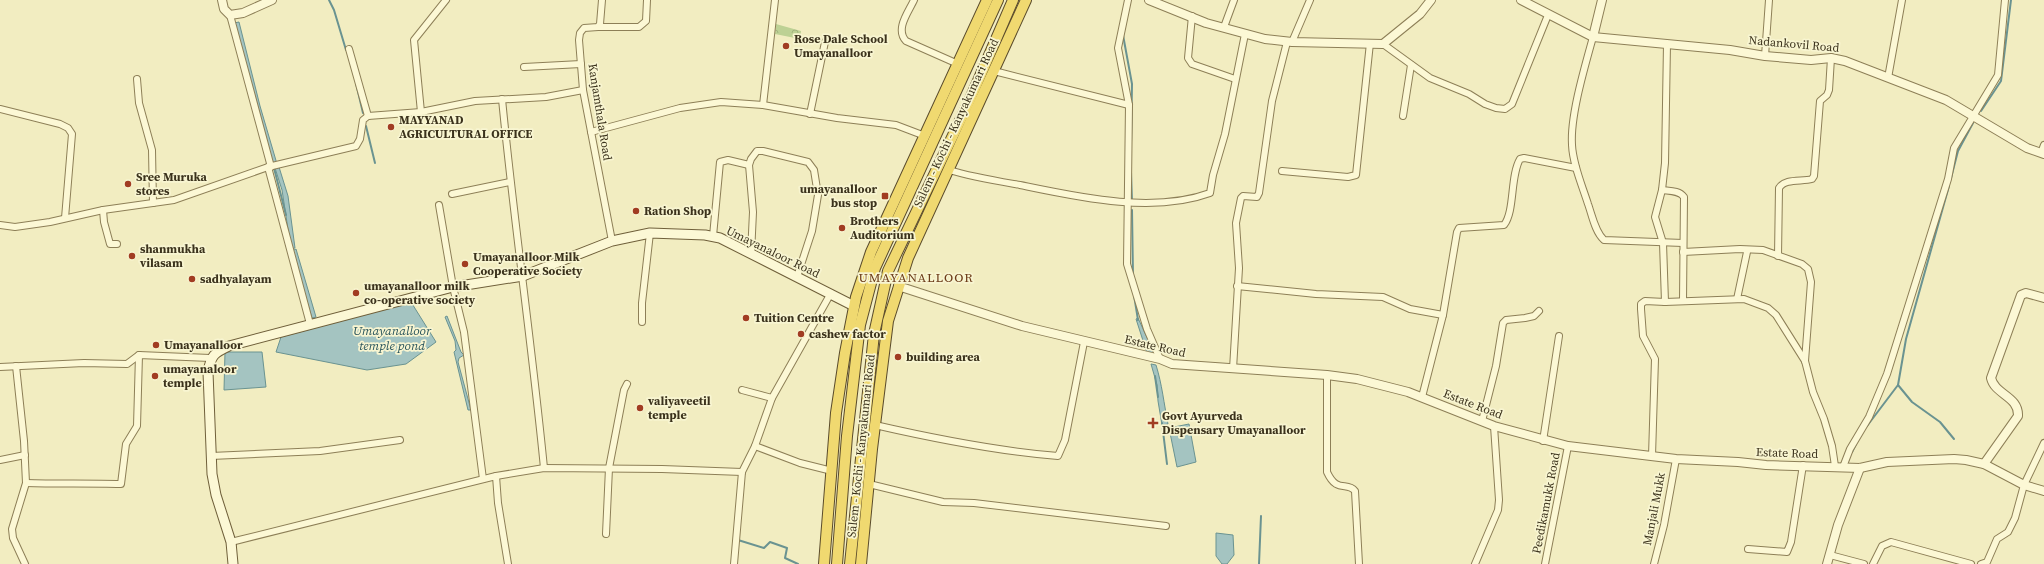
<svg xmlns="http://www.w3.org/2000/svg" width="2044" height="564" viewBox="0 0 2044 564" font-family="'Source Serif 4',serif">
<style>
.forest{fill:url(#forest-crowns)}
.water{fill:#a4c4c1;stroke:#6a9391}
.lines{fill:none;stroke-linecap:round;stroke-linejoin:round}
.stream{stroke:#6a9391;stroke-width:2}
.minor-casing{stroke:#8d7f57;stroke-width:8}
.tertiary-casing{stroke:#8d7f57;stroke-width:10}
.secondary-casing{stroke:#6f5f3a;stroke-width:11}
.trunk-casing{stroke:#5a4b2b;stroke-width:12}
.minor{stroke:#fcf8d5;stroke-width:6}
.tertiary{stroke:#fcf8d5;stroke-width:8}
.secondary{stroke:#fcf8d5;stroke-width:9}
.trunk{stroke:#f0d970;stroke-width:10}
.poi-dot{fill:#a13c22;stroke:#f8f5d1;stroke-width:1.5}
.labels{text-anchor:middle;stroke-width:3.5;stroke-linejoin:round;paint-order:stroke}
.poi-label{font-size:12px;font-weight:bold;fill:#3b321c;stroke:#f8f5d1;text-anchor:start}
.street-label{font-size:12px;fill:#3b321c;stroke:#f8f5d1}
.neighbourhood-label{font-size:13px;letter-spacing:1px;fill:#6c3b18;stroke:#f8f5d1}
.water-label{font-size:13px;font-style:italic;fill:#2a555c;stroke:#f8f5d1}
</style>
<defs>
<pattern id="forest-crowns" width="20" height="18" patternUnits="userSpaceOnUse"><rect width="20" height="18" fill="#bdd194"/><path d="M2 6a3 3 0 1 1 6 0M12 15a3 3 0 1 1 6 0" fill="none" stroke="#a3b47f"/></pattern>
</defs>
<rect width="100%" height="100%" fill="#f2edc1"/>
<!-- forest -->
<polygon class="forest" points="776,24 801,31 800,39 775,34"/>
<!-- water -->
<g class="water">
<polygon points="239,22 260,106 277,164 273,164 234,23"/>
<polygon points="279,167 288,196 295,248 291,249 282,190 275,168"/>
<polygon points="296,249 316,317 312,318 292,251"/>
<polygon points="411,302 436,342 406,364 367,370 276,352 281,337"/>
<polygon points="447,316 461,352 464,355 459,358 458,362 471,410 468,410 454,352 456,350 455,341 445,317"/>
<polygon points="1138,318 1155,355 1147,353 1136,319"/>
<polygon points="225,352 262,352 266,387 224,390"/>
<path d="M1151,364L1156,365C1162,384 1164,404 1168,424L1162,425L1158,401L1157,385Z"/>
<polygon points="1189,424 1196,462 1177,467 1169,428"/>
<polygon points="1216,533 1233,535 1234,555 1227,564 1222,564 1216,556"/>
</g>
<g class="lines">
<!-- stream -->
<g class="stream">
<polyline points="329,0 334,10 346,50"/>
<polyline points="1123,35 1132,84 1131,143"/>
<polyline points="356,83 363,113"/>
<polyline points="1981,111 2001,81 2011,0"/>
<polyline points="366,126 375,163"/>
<polyline points="274,168 286,215"/>
<polyline points="1131,172 1132,201"/>
<polyline points="1951,178 1958,151 1973,123"/>
<polyline points="1132,210 1133,276"/>
<polyline points="1134,295 1138,320"/>
<polyline points="1155,376 1158,397"/>
<polyline points="1898,385 1912,402 1940,422 1954,439"/>
<polyline points="1162,423 1167,464"/>
<polyline points="1867,426 1898,385 1906,339 1949,186"/>
<polyline points="1852,452 1856,444"/>
<polyline points="738,540 764,548 770,542 787,548 785,558 798,564"/>
<polyline points="737,564 737,559"/>
<polyline points="1259,564 1261,516"/>
</g>
<!-- minor casing -->
<g class="minor-casing">
<g id="minor">
<polyline points="602,0 600,24 598,27 584,28 580,33 579,40 583,90 612,241"/>
<path d="M914,0C908,13 895,29 906,41L958,64"/>
<polyline points="1128,0 1118,48 1129,105 1127,264 1147,329 1160,359"/>
<polyline points="230,15 271,167"/>
<polyline points="1192,16 1188,58 1192,64 1235,79"/>
<polyline points="598,27 639,27 646,21 647,0"/>
<polyline points="1224,27 1234,0"/>
<path d="M1593,37C1585,66 1570,116 1572,145C1573,165 1582,185 1588,204C1592,215 1595,232 1604,240L1683,243"/>
<polyline points="1292,42 1310,0"/>
<polyline points="1383,44 1430,78 1469,94 1485,104 1496,108 1505,109 1512,104 1548,15"/>
<polyline points="349,49 368,116"/>
<polyline points="1765,56 1769,0"/>
<polyline points="524,67 581,64"/>
<polyline points="994,71 1129,105"/>
<polyline points="1888,78 1902,0"/>
<polyline points="137,79 139,103 152,150 153,203"/>
<path d="M502,99C514,223 532,345 544,468"/>
<polyline points="763,105 775,0"/>
<polyline points="0,109 60,124 68,128 72,134 65,218"/>
<polyline points="421,112 414,40 446,0"/>
<polyline points="810,114 825,42"/>
<polyline points="1403,116 1411,65"/>
<polyline points="591,132 680,108 721,102 763,105 837,118 896,125 925,136"/>
<polyline points="2041,153 2044,145"/>
<polyline points="268,167 310,324"/>
<path d="M949,170C972,177 997,181 1020,185C1078,197 1153,214 1210,193L1213,175L1225,134L1245,34"/>
<polyline points="1282,171 1348,177 1356,175 1370,43"/>
<path d="M1662,190C1669,191 1679,190 1684,197L1683,301"/>
<polyline points="452,194 510,182"/>
<polyline points="439,205 453,287 464,332 483,479"/>
<polyline points="103,210 104,222 110,244 117,244"/>
<polyline points="0,225 15,227 50,222 103,210 174,200 268,167 356,146 360,139 363,120 368,116 421,112 475,101 546,97 583,90"/>
<polyline points="713,236 720,162 728,160 749,165"/>
<polyline points="1683,252 1740,249 1763,250 1802,264 1808,269 1811,282 1805,361"/>
<polyline points="751,254 753,212 749,165 751,159 757,151 763,151 808,162 814,170 818,195 812,231 797,277"/>
<path d="M1778,256L1779,188C1785,178 1802,182 1812,179L1814,176L1820,101L1827,95L1829,90L1831,58"/>
<polyline points="1237,286 1316,294 1383,297 1410,309 1443,315"/>
<polyline points="1737,299 1747,252"/>
<polyline points="1665,302 1744,299 1768,308 1776,315 1805,361 1813,392 1824,419 1832,446 1835,466"/>
<polyline points="642,322 642,303 650,233"/>
<polyline points="16,366 24,441 26,483 12,529 13,538 25,564"/>
<polyline points="0,367 84,363 127,364 139,355 210,358"/>
<polyline points="1233,369 1239,268 1236,223 1241,198 1243,196 1257,197 1259,193 1272,101 1287,42"/>
<path d="M1327,375V472C1337,494 1347,481 1355,491L1359,564"/>
<polyline points="742,390 772,398"/>
<path d="M1422,397L1443,315L1457,232L1459,228L1504,225C1515,211 1510,176 1520,159L1524,158L1576,168"/>
<polyline points="1482,421 1496,366 1503,323 1506,320 1525,318 1534,316 1539,311"/>
<path d="M875,425C936,439 996,451 1058,456L1065,440L1084,342"/>
<polyline points="1543,441 1559,336"/>
<polyline points="755,446 800,463 832,471"/>
<polyline points="211,456 320,451 400,440"/>
<polyline points="1652,456 1655,359 1643,336 1641,309 1641,304 1645,301 1665,302 1663,243 1655,217 1662,190 1665,163 1667,44"/>
<polyline points="0,460 25,455"/>
<polyline points="1843,467 1850,449 1869,417 1887,374 1948,179 1954,148 1998,75 2005,0"/>
<polyline points="496,476 544,468 662,469 742,472"/>
<path d="M26,483C57,484 89,483 121,484L126,444L137,426L139,355"/>
<polyline points="869,484 943,502 974,503 1166,526"/>
<polyline points="606,534 609,468 624,390 627,384"/>
<polyline points="231,542 496,476 498,503 508,564"/>
<polyline points="1748,549 1787,552 1791,542 1803,465"/>
<polyline points="1830,555 1864,564"/>
<polyline points="734,564 742,472 755,446 772,398 831,293"/>
<polyline points="1475,564 1498,510 1499,500 1494,426"/>
<polyline points="1545,564 1568,446"/>
<polyline points="1654,564 1664,525 1676,459"/>
<polyline points="1873,564 1882,546 1891,542 1971,564"/>
<polyline points="1981,564 1987,562 1997,539 2008,532 2015,518 2024,485 2044,443"/>
</g>
</g>
<!-- tertiary casing -->
<g class="tertiary-casing">
<g id="tertiary">
<polyline points="222,0 224,9 230,15 243,13 272,0"/>
<polyline points="1149,0 1206,23 1265,39 1292,42 1383,44 1420,14 1431,0"/>
<polyline points="1521,0 1593,37 1730,50 1765,56 1811,60 1831,58 1845,61 1946,100 2027,148 2044,154"/>
<polyline points="1593,37 1602,0"/>
<polyline points="898,286 1022,326 1160,359 1172,364 1327,375 1357,379 1408,392 1494,426 1568,446 1676,459 1738,462 1766,465 1860,468 1887,462 1954,459 1966,460 1984,464 2024,485 2044,491"/>
<path d="M1984,464L2018,416C2019,396 1995,395 1991,378L2021,295L2026,293L2044,298"/>
<polyline points="1827,564 1838,525 1860,468"/>
</g>
</g>
<!-- secondary casing -->
<g class="secondary-casing">
<path id="secondary" d="M233,564L231,542L216,495L212,474L208,372C211,355 214,353 229,346L453,287L523,276L612,241L650,233L705,235L720,238L854,306"/>
</g>
<!-- trunk casing -->
<g class="trunk-casing">
<g id="trunk">
<polyline points="824,564 836,413 845,353 856,297 871,252 987,0"/>
<polyline points="837,564 847,436 860,325 875,268 998,0"/>
<polyline points="850,564 874,334 888,271 968,104 1013,0"/>
<polyline points="861,564 872,449 888,321 908,258 1026,0"/>
</g>
</g>
<!-- minor -->
<use href="#minor" class="minor"/>
<!-- tertiary -->
<use href="#tertiary" class="tertiary"/>
<!-- secondary -->
<use href="#secondary" class="secondary"/>
<!-- trunk -->
<use href="#trunk" class="trunk"/>
</g>
<!-- markers -->
<g class="poi-dot">
<circle cx="786" cy="46" r="4"/>
<circle cx="391" cy="127" r="4"/>
<circle cx="128" cy="184" r="4"/>
<rect x="881" y="192" width="8" height="8" rx="2"/>
<circle cx="636" cy="211" r="4"/>
<circle cx="842" cy="228" r="4"/>
<circle cx="132" cy="256" r="4"/>
<circle cx="465" cy="264" r="4"/>
<circle cx="192" cy="279" r="4"/>
<circle cx="356" cy="293" r="4"/>
<circle cx="746" cy="318" r="4"/>
<circle cx="801" cy="334" r="4"/>
<circle cx="156" cy="345" r="4"/>
<circle cx="898" cy="357" r="4"/>
<circle cx="155" cy="376" r="4"/>
<circle cx="640" cy="408" r="4"/>
<path d="M1151 417h4v4h4v4h-4v4h-4v-4h-4v-4h4z"/>
</g>
<g class="labels">
<!-- poi labels -->
<g class="poi-label">
<text x="794" y="43">Rose Dale School<tspan x="794" dy="14">Umayanalloor</tspan></text>
<text x="399" y="124">MAYYANAD<tspan x="399" dy="14">AGRICULTURAL OFFICE</tspan></text>
<text x="136" y="181">Sree Muruka<tspan x="136" dy="14">stores</tspan></text>
<text x="877" y="193" text-anchor="end">umayanalloor<tspan x="877" dy="14">bus stop</tspan></text>
<text x="644" y="215">Ration Shop</text>
<text x="850" y="225">Brothers<tspan x="850" dy="14">Auditorium</tspan></text>
<text x="140" y="253">shanmukha<tspan x="140" dy="14">vilasam</tspan></text>
<text x="473" y="261">Umayanalloor Milk<tspan x="473" dy="14">Cooperative Society</tspan></text>
<text x="200" y="283">sadhyalayam</text>
<text x="364" y="290">umayanalloor milk<tspan x="364" dy="14">co-operative society</tspan></text>
<text x="754" y="322">Tuition Centre</text>
<text x="809" y="338">cashew factor</text>
<text x="164" y="349">Umayanalloor</text>
<text x="906" y="361">building area</text>
<text x="163" y="373">umayanaloor<tspan x="163" dy="14">temple</tspan></text>
<text x="648" y="405">valiyaveetil<tspan x="648" dy="14">temple</tspan></text>
<text x="1162" y="420">Govt Ayurveda<tspan x="1162" dy="14">Dispensary Umayanalloor</tspan></text>
</g>
<!-- street labels -->
<g class="street-label">
<text transform="translate(1794 44) rotate(5)" y="4">Nadankovil Road</text>
<text transform="translate(600 112) rotate(81)" y="4">Kanjamthala Road</text>
<text transform="translate(956 123) rotate(-65)" y="4">Salem - Kochi - Kanyakumari Road</text>
<text transform="translate(773 252) rotate(26)" y="4">Umayanaloor Road</text>
<text transform="translate(1155 346) rotate(13)" y="4">Estate Road</text>
<text transform="translate(1473 404) rotate(21)" y="4">Estate Road</text>
<text transform="translate(861 446) rotate(-84)" y="4">Salem - Kochi - Kanyakumari Road</text>
<text transform="translate(1787 453) rotate(2)" y="4">Estate Road</text>
<text transform="translate(1546 503) rotate(-79)" y="4">Peedikamukk Road</text>
<text transform="translate(1654 509) rotate(-79)" y="4">Manjali Mukk</text>
</g>
<!-- neighbourhood labels -->
<g class="neighbourhood-label">
<text x="916" y="282">UMAYANALLOOR</text>
</g>
<!-- water labels -->
<g class="water-label">
<text x="392" y="335">Umayanalloor<tspan x="392" dy="15">temple pond</tspan></text>
</g>
</g>
</svg>
